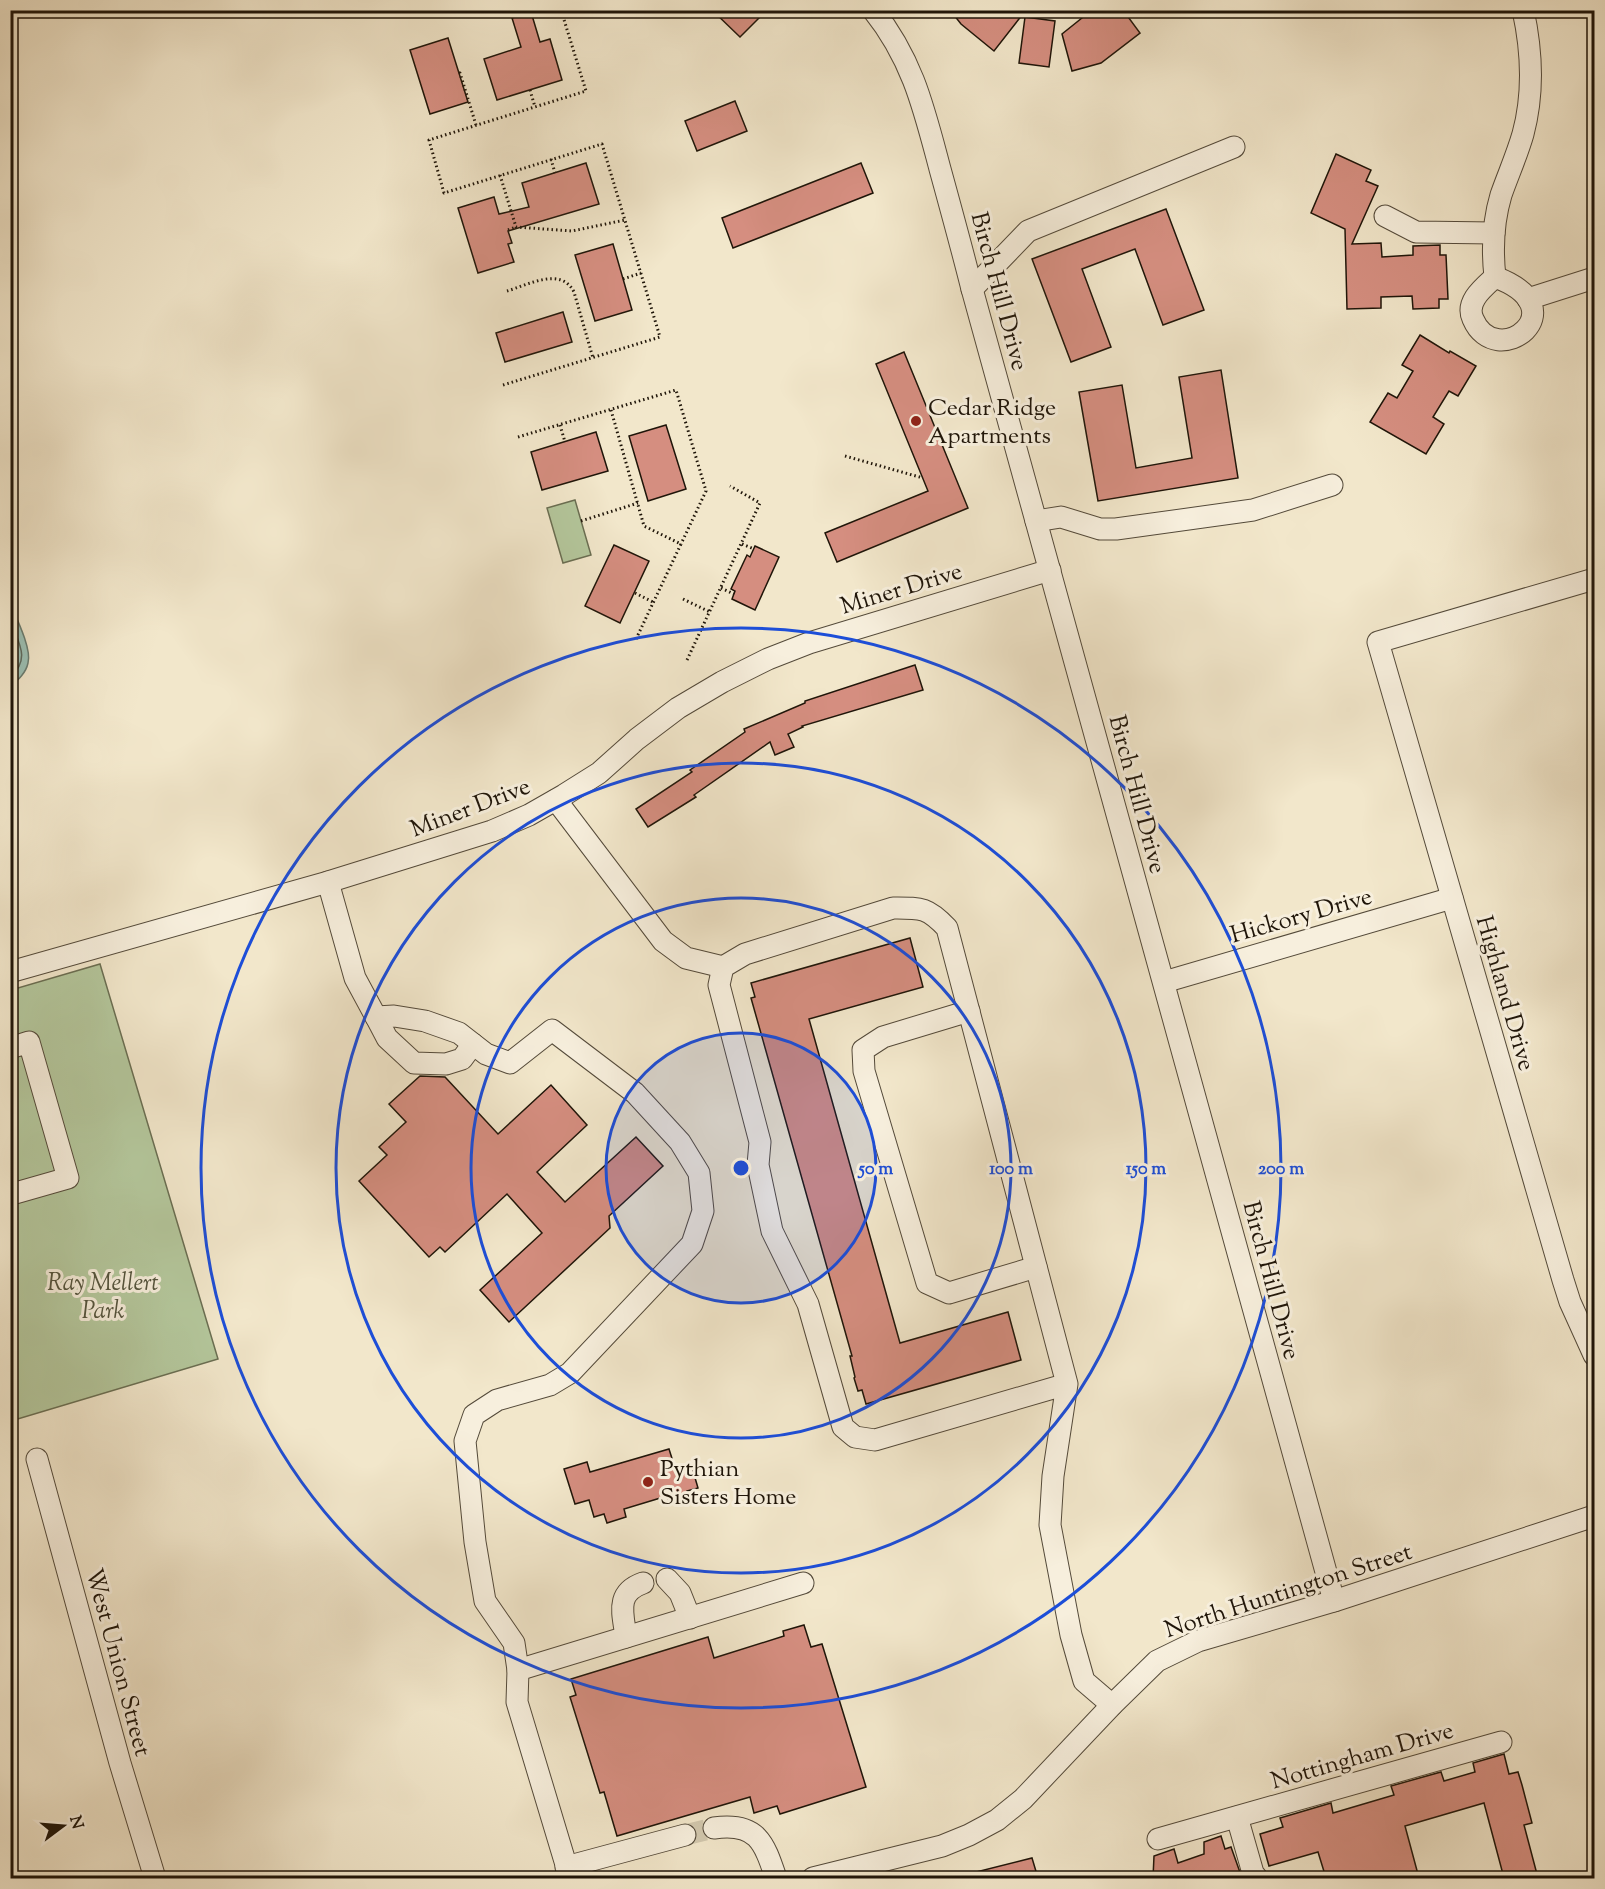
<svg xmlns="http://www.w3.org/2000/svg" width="1605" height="1889" viewBox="0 0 1605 1889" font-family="'Sorts Mill Goudy',serif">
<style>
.green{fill:#b4c79c;stroke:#6a6e52;stroke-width:1.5}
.water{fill:#9cc0b4;stroke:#6a7c70;stroke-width:1.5}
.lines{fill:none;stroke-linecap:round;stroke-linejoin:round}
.shore{stroke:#5e6a5e;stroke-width:1.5}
.building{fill:#d58e80;stroke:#1f1509;stroke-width:1.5}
.minor-tunnel{stroke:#d2c8ae;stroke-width:21;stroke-dasharray:21 10;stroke-linecap:butt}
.minor-casing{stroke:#544a3a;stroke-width:23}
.path{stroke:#1f1509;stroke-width:3;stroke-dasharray:1.5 3;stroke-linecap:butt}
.minor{stroke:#f7efdd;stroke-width:21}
.ring{fill:none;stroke:#1d4ed8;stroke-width:3}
.poi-dot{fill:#8f2418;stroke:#f7efdd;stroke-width:2}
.labels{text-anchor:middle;stroke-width:6;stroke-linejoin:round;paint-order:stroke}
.street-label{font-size:24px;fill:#1f1509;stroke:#f7efdd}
.poi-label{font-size:24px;fill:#1f1509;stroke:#f7efdd;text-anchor:start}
.park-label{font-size:24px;font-style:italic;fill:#53533c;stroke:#f7efdd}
.centre{fill:#1d4ed8;stroke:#f7efdd;stroke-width:3}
.ring-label{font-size:18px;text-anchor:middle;font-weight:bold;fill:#1d4ed8;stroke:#f7efdd;stroke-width:6;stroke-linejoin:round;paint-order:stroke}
</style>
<rect width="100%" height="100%" fill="#f2e7cb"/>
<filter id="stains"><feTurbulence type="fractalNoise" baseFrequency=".00333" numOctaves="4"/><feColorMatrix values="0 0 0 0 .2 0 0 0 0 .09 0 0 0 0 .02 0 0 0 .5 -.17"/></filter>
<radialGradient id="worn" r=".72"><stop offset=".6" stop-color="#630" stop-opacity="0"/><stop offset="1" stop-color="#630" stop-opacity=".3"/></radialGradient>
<!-- green -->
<g class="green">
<polygon points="575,500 591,555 563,563 547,508"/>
<polygon points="100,964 218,1359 11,1421 11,990"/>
</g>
<!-- water -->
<path class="water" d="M10,603C16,617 32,649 28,663C26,673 18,680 11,686Z"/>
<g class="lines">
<!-- shore -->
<path class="shore" d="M10,620C19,644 31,658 10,678"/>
</g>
<!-- building -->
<g class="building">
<polygon points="712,10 752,10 759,18 740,37"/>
<polygon points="950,10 1026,10 994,51 961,24"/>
<polygon points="1092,10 1123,10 1140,33 1101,63 1072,71 1062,34"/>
<polygon points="531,12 540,42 550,39 562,80 497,100 484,59 521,47 512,18"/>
<polygon points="1025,17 1055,21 1049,67 1019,63"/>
<polygon points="448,38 468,102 430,114 410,50"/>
<polygon points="735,101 747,131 697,151 685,121"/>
<polygon points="1336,154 1371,170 1366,181 1378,186 1352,244 1381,243 1382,257 1413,255 1413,246 1440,245 1440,255 1446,255 1448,299 1439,299 1439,308 1413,309 1412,296 1381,297 1381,308 1347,309 1345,229 1311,213"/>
<polygon points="586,163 599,204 508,231 512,243 508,244 514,262 478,273 458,208 494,197 499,214 529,207 522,183"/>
<polygon points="861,163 873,193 733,248 722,218"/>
<polygon points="1166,209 1204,310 1163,325 1135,249 1082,269 1111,347 1071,362 1032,259"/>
<polygon points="613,244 632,310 595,321 575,255"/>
<polygon points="563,312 572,342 505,362 496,333"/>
<polygon points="1420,335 1449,353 1450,351 1476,366 1458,396 1449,391 1433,417 1444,424 1426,454 1370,422 1388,393 1397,398 1413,371 1402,365"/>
<polygon points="904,352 968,508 837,562 825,533 928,491 876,364"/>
<polygon points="1221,370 1238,478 1098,501 1079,392 1122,385 1136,468 1192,458 1179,377"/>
<polygon points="666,425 686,489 648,501 629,436"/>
<polygon points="596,432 608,471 542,490 531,452"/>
<polygon points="614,545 649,561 620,623 585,606"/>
<polygon points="755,546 779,557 755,610 732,599 735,591 731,589 747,555 750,557"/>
<polygon points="915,665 923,690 802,726 803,727 788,734 794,747 775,755 770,742 694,795 696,797 648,827 636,809 692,772 690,770 745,732 744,729 805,703 805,701"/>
<polygon points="910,938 923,987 809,1019 900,1343 1008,1312 1021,1360 866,1404 862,1390 858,1391 854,1378 855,1377 850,1356 852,1356 751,998 755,997 751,983"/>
<polygon points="420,1076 445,1077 498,1134 551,1085 587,1125 537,1172 565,1202 636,1137 663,1166 609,1216 610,1228 509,1322 480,1290 542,1233 507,1194 445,1252 440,1247 429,1257 359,1181 387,1155 379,1147 406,1122 389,1104"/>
<polygon points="669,1449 675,1468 691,1464 698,1488 687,1491 689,1498 669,1504 667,1496 624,1509 626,1517 607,1523 604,1514 594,1517 589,1500 575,1504 564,1469 587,1462 590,1472"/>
<polygon points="804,1625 811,1647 822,1644 866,1787 780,1814 777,1806 754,1813 750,1797 617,1836 604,1792 600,1793 570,1697 576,1695 571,1679 708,1637 714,1658 784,1636 783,1631"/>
<polygon points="1504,1754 1509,1774 1518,1772 1522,1785 1532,1823 1524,1825 1538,1878 1504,1878 1484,1803 1405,1826 1419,1878 1326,1878 1318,1852 1269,1866 1260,1834 1283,1827 1280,1818 1331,1803 1333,1813 1394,1795 1391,1786 1441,1772 1444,1781 1475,1772 1473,1763"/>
<polygon points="1221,1836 1225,1849 1231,1847 1242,1878 1153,1878 1154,1856 1174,1849 1178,1863 1204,1854 1204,1842"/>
<polygon points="1032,1858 1038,1878 973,1878 972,1873"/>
</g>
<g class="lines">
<!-- minor-tunnel -->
<polyline class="minor-tunnel" points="685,1835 714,1828"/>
<!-- minor casing -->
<g class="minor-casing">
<g id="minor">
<path d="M873,10C913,60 924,109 940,169C951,209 962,249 972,289L1334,1601"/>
<polyline points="1385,216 1416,232 1494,233"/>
<path d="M1495,277C1492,250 1493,222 1501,195C1508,175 1517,155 1523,134C1534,93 1532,51 1523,10"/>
<path d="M1495,277C1581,309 1496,373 1473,319C1465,302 1483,288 1495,277Z"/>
<polyline points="972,289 1028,231 1234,147"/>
<polyline points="1528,299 1594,278"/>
<polyline points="1036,521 1061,517 1100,529 1116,529 1253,510 1332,485"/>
<polyline points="1594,579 1378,642 1563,1280 1570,1302 1594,1355"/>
<polyline points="556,800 663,941 686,958 723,967"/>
<polyline points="328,882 355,978 376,1017 394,1016 425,1021 459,1033 486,1054 510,1063 552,1030 635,1093 680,1142 699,1173 703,1211 692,1244 570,1373 550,1385 497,1400 474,1415 465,1441 475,1542 485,1601 514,1643 518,1670 517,1702 570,1878"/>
<polyline points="10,972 328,882 492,831 529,815 564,795 599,773 637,739 678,708 722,682 768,659 809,643 1050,570"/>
<polyline points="1164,982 1452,898"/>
<polyline points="969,1011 883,1037 863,1050 864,1071 927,1283 949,1293 1036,1267"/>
<polyline points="376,1017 387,1038 414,1063 446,1064 462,1059 473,1044"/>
<polyline points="10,1048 29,1042 68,1178 12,1194 10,1190"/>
<path d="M1067,1384L875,1440L855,1437L843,1427L808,1304L772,1231L758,1165L760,1142L719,985L723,967L745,954L893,908C921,908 927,907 947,928L1067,1384L1053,1476L1050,1525L1071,1635L1084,1681L1112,1705"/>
<polyline points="37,1459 120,1763 155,1878"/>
<polyline points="667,1579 680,1593 690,1618"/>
<path d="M626,1637C623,1613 615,1593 643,1583"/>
<polyline points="518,1670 803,1583"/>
<polyline points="1237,1817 1253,1873 1257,1878"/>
<path d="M714,1828C757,1822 764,1842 776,1878"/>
<polyline points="1158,1839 1501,1742"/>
<polyline points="566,1867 685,1835"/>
<polyline points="813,1878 942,1846 969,1835 997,1820 1023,1799 1112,1705 1157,1661 1198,1641 1334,1601 1594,1516"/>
</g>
</g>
<!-- path -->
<g class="path">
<polyline points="532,15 548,10"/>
<polyline points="459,73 460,73 476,125"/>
<polyline points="530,90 535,107"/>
<polyline points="551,159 555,173"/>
<polyline points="500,175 516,227 572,231 625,220"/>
<polyline points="508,230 516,227"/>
<polyline points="623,279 641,273"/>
<path d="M507,291C528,285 561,266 574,292L593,358"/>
<polyline points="503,385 660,337 602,144 444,193 429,140 586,91 561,10"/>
<polyline points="611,410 644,526 681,544 636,639"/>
<polyline points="560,425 565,442"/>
<polyline points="518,437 676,390 706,491 681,544"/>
<polyline points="845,456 923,478"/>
<polyline points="581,521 638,503"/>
<polyline points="742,544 754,549"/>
<polyline points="721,588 734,594"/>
<polyline points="635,593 653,602"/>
<polyline points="683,599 710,612"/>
<polyline points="687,660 760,503 730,486"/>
</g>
<!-- minor -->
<use href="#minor" class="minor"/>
</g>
<!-- distance rings -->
<circle cx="741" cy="1168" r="135" fill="#1d4ed8" fill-opacity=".12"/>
<g class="ring">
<circle cx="741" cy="1168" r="135"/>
<circle cx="741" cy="1168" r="270"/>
<circle cx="741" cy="1168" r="405"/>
<circle cx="741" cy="1168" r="540"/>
</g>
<!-- markers -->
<g class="poi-dot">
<circle cx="916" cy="421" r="6"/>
<circle cx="648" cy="1482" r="6"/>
</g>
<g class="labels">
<!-- street labels -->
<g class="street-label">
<text transform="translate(1000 291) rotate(75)" y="8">Birch Hill Drive</text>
<text transform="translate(901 588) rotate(-17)" y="8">Miner Drive</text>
<text transform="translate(1138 794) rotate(75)" y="8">Birch Hill Drive</text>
<text transform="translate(470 807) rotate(-21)" y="8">Miner Drive</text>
<text transform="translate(1301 915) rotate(-16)" y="8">Hickory Drive</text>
<text transform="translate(1506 993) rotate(74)" y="8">Highland Drive</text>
<text transform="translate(1272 1280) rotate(75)" y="8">Birch Hill Drive</text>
<text transform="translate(1288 1590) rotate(-18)" y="8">North Huntington Street</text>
<text transform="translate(119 1662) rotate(75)" y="8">West Union Street</text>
<text transform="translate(1362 1755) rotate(-16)" y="8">Nottingham Drive</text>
</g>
<!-- poi labels -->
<g class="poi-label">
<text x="928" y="415">Cedar Ridge<tspan x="928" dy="28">Apartments</tspan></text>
<text x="660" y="1476">Pythian<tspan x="660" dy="28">Sisters Home</tspan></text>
</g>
<!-- park labels -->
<g class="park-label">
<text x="103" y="1290">Ray Mellert<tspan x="103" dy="28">Park</tspan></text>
</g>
</g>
<circle cx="741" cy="1168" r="9" class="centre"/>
<g class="ring-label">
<text x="876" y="1174">50 m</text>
<text x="1011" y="1174">100 m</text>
<text x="1146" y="1174">150 m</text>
<text x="1281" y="1174">200 m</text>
</g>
<!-- margin -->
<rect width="1605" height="1889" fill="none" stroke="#f2e7cb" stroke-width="36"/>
<rect x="12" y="12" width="1581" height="1865" fill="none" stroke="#1f1509" stroke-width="3"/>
<rect x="18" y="18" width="1569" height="1853" fill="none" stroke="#1f1509" stroke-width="1.5"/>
<!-- north arrow -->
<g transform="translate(63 1826) rotate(74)" stroke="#f7efdd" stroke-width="4.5" paint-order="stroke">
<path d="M0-4.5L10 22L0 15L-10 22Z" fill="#1f1509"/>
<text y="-9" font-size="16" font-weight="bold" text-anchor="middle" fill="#1f1509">N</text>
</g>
<rect width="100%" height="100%" filter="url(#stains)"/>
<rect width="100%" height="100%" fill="url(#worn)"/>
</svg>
